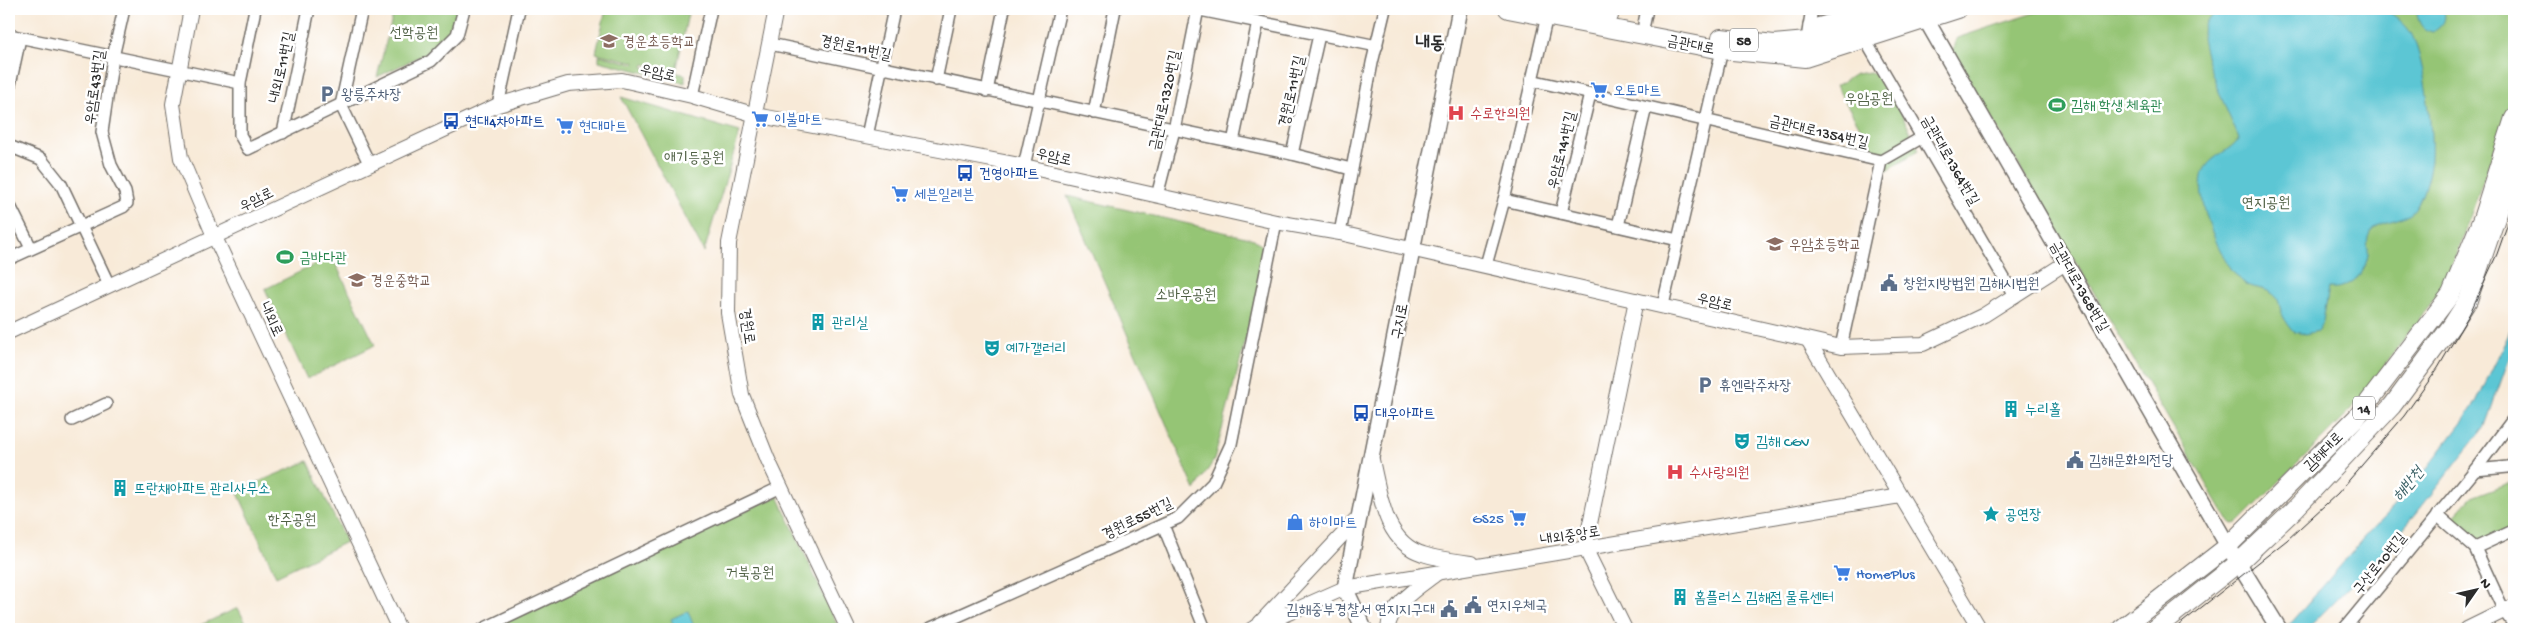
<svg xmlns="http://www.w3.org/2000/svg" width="2523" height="638" viewBox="0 0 2523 638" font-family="'Gochi Hand','Poor Story',sans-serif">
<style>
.green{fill:#95c575;stroke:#607850}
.water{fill:#5bc6d4;stroke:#437880}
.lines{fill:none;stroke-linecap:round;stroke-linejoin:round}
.minor-casing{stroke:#736e68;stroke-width:14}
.tertiary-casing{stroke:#736e68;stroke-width:16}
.secondary-casing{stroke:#736e68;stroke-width:18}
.primary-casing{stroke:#736e68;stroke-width:20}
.minor{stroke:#fff;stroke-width:11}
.tertiary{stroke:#fff;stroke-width:14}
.secondary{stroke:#fff;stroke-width:15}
.primary{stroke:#fff;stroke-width:18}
.tram{stroke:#2b2b2b;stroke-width:1}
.labels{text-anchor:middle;stroke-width:5;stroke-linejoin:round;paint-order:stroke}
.shield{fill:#fff;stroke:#6b6b6b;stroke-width:1}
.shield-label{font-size:14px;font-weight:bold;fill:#2b2b2b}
.park-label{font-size:15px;fill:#506145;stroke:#fff}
.education-label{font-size:15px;fill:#785e54;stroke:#fff;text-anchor:start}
.street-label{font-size:15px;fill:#2b2b2b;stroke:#fff}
.shop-label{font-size:15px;fill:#366cbe;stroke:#fff;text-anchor:start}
.service-label{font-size:15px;fill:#4e5e75;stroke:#fff;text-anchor:start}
.leisure-label{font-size:15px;fill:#27864d;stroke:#fff;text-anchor:start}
.health-label{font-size:15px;fill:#be3a42;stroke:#fff;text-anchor:start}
.transit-label{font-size:15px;fill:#164399;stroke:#fff;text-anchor:start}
.culture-label{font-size:15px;fill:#0d838f;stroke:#fff;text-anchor:start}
.water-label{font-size:16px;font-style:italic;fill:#3c6166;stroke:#fff}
.quarter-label{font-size:18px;font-weight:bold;fill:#2b2b2b;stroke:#fff}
</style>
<rect width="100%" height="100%" fill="#fff"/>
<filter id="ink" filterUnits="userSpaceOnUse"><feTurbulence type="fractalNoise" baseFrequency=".02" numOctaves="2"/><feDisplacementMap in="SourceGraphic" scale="10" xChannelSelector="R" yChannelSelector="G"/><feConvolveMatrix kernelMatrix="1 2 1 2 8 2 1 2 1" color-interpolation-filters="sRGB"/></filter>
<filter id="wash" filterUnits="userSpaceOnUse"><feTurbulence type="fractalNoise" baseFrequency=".0096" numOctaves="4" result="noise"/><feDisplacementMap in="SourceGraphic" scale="20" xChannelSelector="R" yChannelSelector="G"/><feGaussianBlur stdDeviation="1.12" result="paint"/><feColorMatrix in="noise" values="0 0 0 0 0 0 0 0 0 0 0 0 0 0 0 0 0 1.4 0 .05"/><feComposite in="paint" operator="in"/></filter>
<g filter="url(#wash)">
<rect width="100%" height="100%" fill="#f8ead8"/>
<!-- green -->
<g class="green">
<polygon points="369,9 459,9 454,28 431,51 377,77 393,15"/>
<polygon points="606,9 689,9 676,71 644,64 643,67 667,74 668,70 685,75 685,83 599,61 599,55 634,64 635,62 596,53"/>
<polygon points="2046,9 2514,9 2514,94 2457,253 2440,291 2351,410 2238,523 2233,524 2228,520 1952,52 1956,39 1963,36"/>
<polygon points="1870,72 1885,79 1919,150 1886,171 1836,86 1855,74"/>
<polygon points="621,97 740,132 704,252"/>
<polygon points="1067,196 1254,239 1269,252 1214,460 1195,490"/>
<polygon points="332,256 375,345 307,379 265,289"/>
<polygon points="308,461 346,542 276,576 237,491"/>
<polygon points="2514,481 2514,528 2477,542 2450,521 2472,497"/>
<polygon points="778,496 839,629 491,629 489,626"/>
<polygon points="238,608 249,629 194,629 194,628"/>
</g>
<!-- water -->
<g class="water">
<path d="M2221,9H2283L2287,11L2294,9C2315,9 2337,9 2358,9C2365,9 2374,7 2381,9C2391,11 2408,26 2412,35C2425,62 2433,129 2431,158C2430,172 2424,194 2417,205C2407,224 2381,217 2370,233C2365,241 2369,247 2368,255C2365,275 2349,290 2329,288L2323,321L2318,331L2305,334L2294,332C2290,327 2286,322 2283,316C2280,311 2280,303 2277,298C2268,287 2257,290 2246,284C2223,270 2190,192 2205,168C2214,154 2231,151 2239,138C2230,118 2200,52 2202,32C2203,21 2213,15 2221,9Z"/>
<path d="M2420,9H2443C2448,20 2442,26 2433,32C2422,30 2420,25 2417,15Z"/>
<polygon points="2514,317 2514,345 2485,426 2415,515 2369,567 2307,629 2283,629 2292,622 2366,536 2410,490 2464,420 2476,402 2508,336"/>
<polygon points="688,611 694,627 689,629 675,629 671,619"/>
</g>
</g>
<g filter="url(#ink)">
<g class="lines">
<!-- minor casing -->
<g class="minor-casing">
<g id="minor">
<polyline points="255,9 240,83 240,135 248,149 431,61 457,35 464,9"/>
<polyline points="362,9 341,105 369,163"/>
<polyline points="1195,9 1377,46"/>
<polyline points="1644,24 1647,9"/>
<polyline points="1809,26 1871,9"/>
<polyline points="1808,32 1812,9"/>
<polyline points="9,35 240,83"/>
<polyline points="1864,38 2015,297"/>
<polyline points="770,44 1292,154 1351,169"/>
<polyline points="936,80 951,9"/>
<polyline points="1531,80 1881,161 1921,138"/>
<polyline points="9,89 20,38"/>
<polyline points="987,91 1004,9"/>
<polyline points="692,96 711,9"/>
<polyline points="498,105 519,9"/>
<polyline points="1094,113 1115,9"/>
<polyline points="283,133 309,9"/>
<polyline points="867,136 894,9"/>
<polyline points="1233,142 1258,22"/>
<polyline points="9,146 41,159 61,184 109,285"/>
<polyline points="1292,154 1319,35"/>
<polyline points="1024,166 1060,9"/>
<polyline points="1157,196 1174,130 1198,9"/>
<polyline points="1504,200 1678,240"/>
<polyline points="9,204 31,248"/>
<polyline points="1561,213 1590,94"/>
<polyline points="1618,226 1646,107"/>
<polyline points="1340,233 1372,63 1385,9"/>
<polyline points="9,259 123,207 127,203 125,192 111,165 102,132 113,57 124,9"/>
<polyline points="1486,265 1504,200 1547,16"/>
<polyline points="1663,305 1722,50"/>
<polyline points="1841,347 1881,161"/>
<polyline points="72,420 106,404"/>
<polyline points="2475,470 2508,467 2514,464"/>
<polyline points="2437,515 2475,548 2504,611 2514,625"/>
<polyline points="1163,525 1205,629"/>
<polyline points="2475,548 2514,530"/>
<polyline points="483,629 781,487"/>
<polyline points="929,629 1178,518 1213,483 1231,444 1276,222"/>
<polyline points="2344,629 2475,470 2514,418"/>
</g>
</g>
<!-- tertiary casing -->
<g class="tertiary-casing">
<g id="tertiary">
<polyline points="191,9 173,104 181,158 211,229 399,629"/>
<polyline points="776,9 729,243 728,313 742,395 768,460 848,629"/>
<polyline points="9,332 498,105 568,84 622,80 692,96 756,115 1024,166 1276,222 1340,233 1841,347 1923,344 1984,315 2067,262"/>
<polyline points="1808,340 1980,629"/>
<path d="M1372,460C1380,494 1384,542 1423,554C1438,559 1456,561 1472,563"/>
<polyline points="1260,623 1360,516"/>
<polyline points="1259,628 1286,629"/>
<polyline points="1252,629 1345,588 1900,496"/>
<path d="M1388,629C1389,605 1419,587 1436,574"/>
<polyline points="1625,629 1585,548 1636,300"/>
<polyline points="2467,629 2514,606"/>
</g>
</g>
<!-- secondary casing -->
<g class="secondary-casing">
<g id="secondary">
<polyline points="1920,9 2228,546 2279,629"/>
<polyline points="1364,629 1345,588 1460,9"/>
</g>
</g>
<!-- primary casing -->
<g class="primary-casing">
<g id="primary">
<polyline points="1508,9 1722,50 1805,58 1958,9"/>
<polyline points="1575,9 1609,16"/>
<polyline points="1721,38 1774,44 1807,41 1910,9"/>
<polyline points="2121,629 2228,546 2357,417 2451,294 2482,219 2514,118"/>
<polyline points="2155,629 2238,563 2294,510 2392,406 2452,325 2468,300 2514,165"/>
</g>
</g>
<!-- minor -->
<use href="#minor" class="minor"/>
<!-- tertiary -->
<use href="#tertiary" class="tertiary"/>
<!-- secondary -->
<use href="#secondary" class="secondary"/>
<!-- primary -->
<use href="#primary" class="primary"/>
<!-- tram -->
<polyline class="tram" points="2174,629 2287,540 2338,493 2404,416 2438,368 2470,313 2497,254 2514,206"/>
</g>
</g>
<!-- icons -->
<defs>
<g id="school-bare" transform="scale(1.35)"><path d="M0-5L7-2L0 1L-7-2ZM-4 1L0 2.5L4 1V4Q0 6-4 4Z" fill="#8d6e63" stroke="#fff" stroke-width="2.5" paint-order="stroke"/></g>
<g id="supermarket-bare" transform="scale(1.35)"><path d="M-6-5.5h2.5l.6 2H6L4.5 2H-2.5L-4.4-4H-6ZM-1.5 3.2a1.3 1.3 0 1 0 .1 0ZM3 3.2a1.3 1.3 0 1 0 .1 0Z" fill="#3f7fe0" stroke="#fff" stroke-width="2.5" paint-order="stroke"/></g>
<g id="parking-bare" transform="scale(1.35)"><path d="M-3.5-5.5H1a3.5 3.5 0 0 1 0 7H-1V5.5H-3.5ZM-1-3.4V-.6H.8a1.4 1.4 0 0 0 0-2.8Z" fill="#5c6f8a" stroke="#fff" stroke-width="2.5" paint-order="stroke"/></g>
<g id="stadium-bare" transform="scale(1.35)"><path d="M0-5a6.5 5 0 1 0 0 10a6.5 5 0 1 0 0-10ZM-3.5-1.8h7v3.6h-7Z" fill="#2e9e5b" stroke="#fff" stroke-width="2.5" paint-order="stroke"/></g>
<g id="hospital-bare" transform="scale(1.35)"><path d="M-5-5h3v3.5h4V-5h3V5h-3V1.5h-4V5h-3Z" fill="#e0444e" stroke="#fff" stroke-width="2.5" paint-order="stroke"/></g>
<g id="bus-bare" transform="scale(1.35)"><path d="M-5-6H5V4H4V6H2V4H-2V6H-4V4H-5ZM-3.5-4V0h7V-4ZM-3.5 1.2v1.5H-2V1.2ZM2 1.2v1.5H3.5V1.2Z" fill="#1a4fb4" stroke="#fff" stroke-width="2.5" paint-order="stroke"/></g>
<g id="civic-bare" transform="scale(1.35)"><path d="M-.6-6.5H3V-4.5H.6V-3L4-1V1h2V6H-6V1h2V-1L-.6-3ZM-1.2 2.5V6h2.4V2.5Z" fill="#5c6f8a" stroke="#fff" stroke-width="2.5" paint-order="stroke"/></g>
<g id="building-bare" transform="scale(1.35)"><path d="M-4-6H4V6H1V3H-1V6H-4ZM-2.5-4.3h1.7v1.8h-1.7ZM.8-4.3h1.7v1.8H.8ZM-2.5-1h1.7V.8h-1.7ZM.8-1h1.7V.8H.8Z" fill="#0f9aa8" stroke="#fff" stroke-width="2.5" paint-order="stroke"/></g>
<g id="theatre-bare" transform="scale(1.35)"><path d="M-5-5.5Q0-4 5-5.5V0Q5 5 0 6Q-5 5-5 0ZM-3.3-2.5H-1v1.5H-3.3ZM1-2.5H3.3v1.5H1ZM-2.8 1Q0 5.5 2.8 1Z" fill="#0f9aa8" stroke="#fff" stroke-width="2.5" paint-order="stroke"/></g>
<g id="sight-bare" transform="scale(1.35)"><path d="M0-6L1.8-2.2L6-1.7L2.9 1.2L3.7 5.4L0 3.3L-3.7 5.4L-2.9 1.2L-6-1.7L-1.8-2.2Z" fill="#0f9aa8" stroke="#fff" stroke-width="2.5" paint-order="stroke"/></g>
<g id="shop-bare" transform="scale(1.35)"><path d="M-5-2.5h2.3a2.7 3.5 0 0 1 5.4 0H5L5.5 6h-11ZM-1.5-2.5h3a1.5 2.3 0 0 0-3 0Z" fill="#3f7fe0" stroke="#fff" stroke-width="2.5" paint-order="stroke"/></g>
</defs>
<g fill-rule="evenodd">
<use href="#school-bare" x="609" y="41"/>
<use href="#supermarket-bare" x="1599" y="90"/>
<use href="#parking-bare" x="327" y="94"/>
<use href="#stadium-bare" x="2057" y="105"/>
<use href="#hospital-bare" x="1456" y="113"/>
<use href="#supermarket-bare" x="760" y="119"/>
<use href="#bus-bare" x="451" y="121"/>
<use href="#supermarket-bare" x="565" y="126"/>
<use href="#bus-bare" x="965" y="173"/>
<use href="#supermarket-bare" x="900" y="194"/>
<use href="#school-bare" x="1775" y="244"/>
<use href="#stadium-bare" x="285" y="257"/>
<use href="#school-bare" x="357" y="280"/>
<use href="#civic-bare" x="1889" y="283"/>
<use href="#building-bare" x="818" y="322"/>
<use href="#theatre-bare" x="992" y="348"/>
<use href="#parking-bare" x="1705" y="385"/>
<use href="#building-bare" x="2011" y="409"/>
<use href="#bus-bare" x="1361" y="413"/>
<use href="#theatre-bare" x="1742" y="441"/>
<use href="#civic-bare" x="2075" y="460"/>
<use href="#hospital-bare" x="1675" y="472"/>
<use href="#building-bare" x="120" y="488"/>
<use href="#sight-bare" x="1991" y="514"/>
<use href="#supermarket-bare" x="1518" y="518"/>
<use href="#shop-bare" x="1295" y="522"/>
<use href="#supermarket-bare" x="1842" y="573"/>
<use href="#building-bare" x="1680" y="597"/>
<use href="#civic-bare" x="1473" y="605"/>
<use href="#civic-bare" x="1449" y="609"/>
</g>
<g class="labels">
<!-- shield labels -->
<g class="shield">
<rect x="1730" y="28.5" width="28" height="23" rx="4"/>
<rect x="2353" y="396.5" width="22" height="23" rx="4"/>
</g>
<g class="shield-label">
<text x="1744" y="45">58</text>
<text x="2364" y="413">14</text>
</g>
<!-- park labels -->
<g class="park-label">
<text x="414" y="37">선학공원</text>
<text x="1869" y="103">우암공원</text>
<text x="694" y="162">애기등공원</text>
<text x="2266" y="207">연지공원</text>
<text x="1186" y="299">소바우공원</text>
<text x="292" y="524">한주공원</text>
<text x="750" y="577">거북공원</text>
</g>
<!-- education labels -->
<g class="education-label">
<text x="623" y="46">경운초등학교</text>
<text x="1789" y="249">우암초등학교</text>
<text x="371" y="285">경운중학교</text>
</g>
<!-- street labels -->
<g class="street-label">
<text transform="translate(1691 44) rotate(11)" y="5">금관대로</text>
<text transform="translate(856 47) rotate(12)" y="5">경원로11번길</text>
<text transform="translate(281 67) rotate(-78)" y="5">내외로11번길</text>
<text transform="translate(658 72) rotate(13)" y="5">우암로</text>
<text transform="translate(94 87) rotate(-82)" y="5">우암로43번길</text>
<text transform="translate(1291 91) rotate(-77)" y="5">경원로11번길</text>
<text transform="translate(1164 100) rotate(-78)" y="5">금관대로1320번길</text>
<text transform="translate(1819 131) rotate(13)" y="5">금관대로1354번길</text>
<text transform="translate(1561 150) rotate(-76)" y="5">우암로141번길</text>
<text transform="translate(1054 156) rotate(13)" y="5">우암로</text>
<text transform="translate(1951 160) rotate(60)" y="5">금관대로1364번길</text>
<text transform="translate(256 199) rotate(-26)" y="5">우암로</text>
<text transform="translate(2080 286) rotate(60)" y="5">금관대로1368번길</text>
<text transform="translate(1715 301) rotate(14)" y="5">우암로</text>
<text transform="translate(272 319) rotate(65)" y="5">내외로</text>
<text transform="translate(1399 321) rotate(-79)" y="5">구지로</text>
<text transform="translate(748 326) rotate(82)" y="5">경원로</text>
<text transform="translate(2323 451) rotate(-45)" y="5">김해대로</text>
<text transform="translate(1137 518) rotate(-26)" y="5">경원로55번길</text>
<text transform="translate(1570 535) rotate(-9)" y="5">내외중앙로</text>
<text transform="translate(2379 563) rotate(-51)" y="5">구산로10번길</text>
</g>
<!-- shop labels -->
<g class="shop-label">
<text x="1613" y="95">오토마트</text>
<text x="774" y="124">이불마트</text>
<text x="579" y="131">현대마트</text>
<text x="914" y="199">세븐일레븐</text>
<text x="1504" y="523" text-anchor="end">GS25</text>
<text x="1309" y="527">하이마트</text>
<text x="1856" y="578">HomePlus</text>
</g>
<!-- service labels -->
<g class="service-label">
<text x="341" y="99">왕릉주차장</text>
<text x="1903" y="288">창원지방법원 김해시법원</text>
<text x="1719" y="390">휴엔락주차장</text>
<text x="2089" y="465">김해문화의전당</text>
<text x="1487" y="610">연지우체국</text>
<text x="1435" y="614" text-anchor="end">김해중부경찰서 연지지구대</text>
</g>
<!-- leisure labels -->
<g class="leisure-label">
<text x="2071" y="110">김해 학생 체육관</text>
<text x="299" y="262">금바다관</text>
</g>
<!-- health labels -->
<g class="health-label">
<text x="1470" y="118">수로한의원</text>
<text x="1689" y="477">수사랑의원</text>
</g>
<!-- transit labels -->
<g class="transit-label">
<text x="465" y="126">현대4차아파트</text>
<text x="979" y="178">건영아파트</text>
<text x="1375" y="418">대우아파트</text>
</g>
<!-- culture labels -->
<g class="culture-label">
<text x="832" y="327">관리실</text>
<text x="1006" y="353">예가갤러리</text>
<text x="2025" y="414">누리홀</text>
<text x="1756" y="446">김해 CGV</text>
<text x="134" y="493">뜨란채아파트 관리사무소</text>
<text x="2005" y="519">공연장</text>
<text x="1694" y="602">홈플러스 김해점 물류센터</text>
</g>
<!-- water labels -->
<g class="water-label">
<text transform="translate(2407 483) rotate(-51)" y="6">해반천</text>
</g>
<!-- quarter labels -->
<g class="quarter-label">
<text x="1430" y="48">내동</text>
</g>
</g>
<!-- margin -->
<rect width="2523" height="638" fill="none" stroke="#fff" stroke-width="30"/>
<!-- north arrow -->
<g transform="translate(2476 590) rotate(56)" stroke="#ffffff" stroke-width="4" paint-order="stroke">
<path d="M0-4L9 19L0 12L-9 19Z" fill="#2b2b2b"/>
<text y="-8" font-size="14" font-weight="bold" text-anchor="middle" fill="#2b2b2b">N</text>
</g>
</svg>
